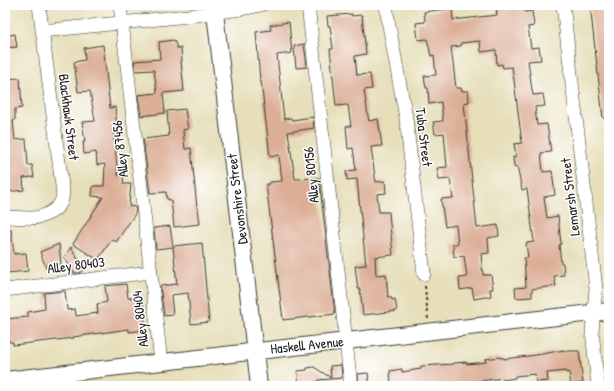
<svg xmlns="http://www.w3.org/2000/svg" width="614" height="391" viewBox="0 0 614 391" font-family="'Patrick Hand',sans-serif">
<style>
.building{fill:#dbae95}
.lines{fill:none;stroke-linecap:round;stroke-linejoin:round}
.minor-casing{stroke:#3a3934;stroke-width:14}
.major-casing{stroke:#3a3934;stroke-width:18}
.path{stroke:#3a3934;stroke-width:2;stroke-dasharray:3 3;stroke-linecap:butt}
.minor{stroke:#fff;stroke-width:13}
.major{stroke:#fff;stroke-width:16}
.labels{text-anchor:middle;stroke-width:3;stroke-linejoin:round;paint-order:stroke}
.street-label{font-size:14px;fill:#1c1c1c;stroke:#fff}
</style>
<rect width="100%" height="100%" fill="#fff"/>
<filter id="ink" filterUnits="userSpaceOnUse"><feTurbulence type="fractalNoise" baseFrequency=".025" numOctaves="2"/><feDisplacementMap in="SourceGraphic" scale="8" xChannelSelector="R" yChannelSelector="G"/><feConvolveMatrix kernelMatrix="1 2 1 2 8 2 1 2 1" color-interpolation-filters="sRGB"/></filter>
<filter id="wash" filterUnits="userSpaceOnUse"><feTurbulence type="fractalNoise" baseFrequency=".012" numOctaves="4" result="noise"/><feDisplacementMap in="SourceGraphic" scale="16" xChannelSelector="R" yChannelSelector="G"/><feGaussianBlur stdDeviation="0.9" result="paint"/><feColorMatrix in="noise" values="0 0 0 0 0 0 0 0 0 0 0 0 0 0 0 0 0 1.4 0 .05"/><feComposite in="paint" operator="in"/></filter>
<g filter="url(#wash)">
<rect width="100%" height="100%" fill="#e6dfba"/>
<g id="blocks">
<!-- building -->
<g class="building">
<polygon points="496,5 524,5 525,12 532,11 534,26 528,27 531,48 539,47 541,60 528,61 532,90 533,95 543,94 545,106 535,107 537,125 547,124 551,152 541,153 543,172 552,171 555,195 544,197 547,218 558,216 561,244 559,245 561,263 563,263 564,275 554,276 556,286 532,289 532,297 516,298 515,288 526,287 524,258 528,258 526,243 534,242 527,189 522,190 517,166 514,167 513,157 516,156 514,144 522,143 513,73 512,67 503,68 502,64 497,65 496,50 481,52 480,41 461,43 461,46 451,47 456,88 461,88 462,91 468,91 469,102 464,103 477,228 498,225 499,236 488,238 489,253 481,254 483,275 491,275 493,289 490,289 491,296 474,299 472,288 460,290 459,278 467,277 464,256 454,257 453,244 458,244 456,225 445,227 441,199 453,198 450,179 439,180 437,168 447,167 444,133 435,134 433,122 443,121 441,102 429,104 428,88 426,88 424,76 436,75 434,55 431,56 427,39 418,40 416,23 425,22 424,12 438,10 452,9 453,20 497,15"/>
<polygon points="590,5 609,5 609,118 603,118"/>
<polygon points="352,14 352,16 362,15 366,54 355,56 357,75 370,74 372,89 364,90 368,116 369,121 378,119 382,146 371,147 375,177 376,182 385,181 386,193 377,194 379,212 389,212 390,224 393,255 375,257 376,275 386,274 388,297 391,297 392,300 395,299 397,311 363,315 360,289 358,289 355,266 366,265 359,200 357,179 347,180 346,171 356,170 353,148 348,149 346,126 351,126 348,105 336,106 330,49 333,49 330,26 328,26 327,16"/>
<polygon points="289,22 292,53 277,55 284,119 291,118 292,120 313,117 314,128 288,132 295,179 319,178 335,314 283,320 266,184 270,184 270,182 282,181 279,155 270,157 261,81 260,81 256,32 271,30 270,25"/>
<polygon points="15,34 17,47 5,48 5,36"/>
<polygon points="174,40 177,48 181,48 182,61 181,61 184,91 163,93 165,113 141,116 138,95 157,93 154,70 136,71 134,61 160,59 159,42"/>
<polygon points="304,44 307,67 296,68 294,46"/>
<polygon points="103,45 110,108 115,107 117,128 113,129 118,175 124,175 123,184 131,184 129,206 135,207 136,211 135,214 116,242 112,239 98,260 73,244 103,197 92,196 92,194 93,186 104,186 105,164 97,165 96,152 84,154 83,142 85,142 82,122 95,121 90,91 78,92 74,62 85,60 84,48"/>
<polygon points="20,78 22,108 15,109 15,120 13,121 15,140 26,139 28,165 32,165 34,177 23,178 24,190 6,192 5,79"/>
<polygon points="185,109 188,129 183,130 185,149 191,148 197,208 198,208 200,224 174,227 171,200 167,199 166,192 150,193 143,139 169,136 167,111"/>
<polygon points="170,226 173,246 202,243 209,322 191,324 188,293 171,295 173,315 164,316 160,286 177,284 173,247 156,249 154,228"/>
<polygon points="5,229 11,229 14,254 26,253 28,271 6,273"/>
<polygon points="59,244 61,264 47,270 40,252"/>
<polygon points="71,247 84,270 80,273 74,273 64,257"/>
<polygon points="126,284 128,298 142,297 146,330 129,332 129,329 73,337 74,338 13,345 13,342 9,342 9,340 5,341 5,319 28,317 28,312 45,309 44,293 65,291 67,310 75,309 76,316 98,313 97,304 107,302 105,286"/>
<polygon points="564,350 564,351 579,351 583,383 571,385 569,372 566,373 566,371 547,373 548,381 536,382 535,374 515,376 515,378 503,380 503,378 473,382 473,386 391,386 390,371 402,369 402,372 421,369 421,366 454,364 454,363 466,362 467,364 486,362 485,359 500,357 500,358 504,358 504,359 536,355"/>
<polygon points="341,365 342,378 318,380 318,382 314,383 314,386 299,386 297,371 307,370 307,368 314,367 331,378 330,366"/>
<polygon points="368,373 370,386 359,386 358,374"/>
</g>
</g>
</g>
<g filter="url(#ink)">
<use href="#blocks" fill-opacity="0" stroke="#3a3934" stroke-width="1"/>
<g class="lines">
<!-- minor casing -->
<g class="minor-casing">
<g id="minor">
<polyline points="120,5 161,362"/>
<polyline points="308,5 351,386"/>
<polyline points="386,5 388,20 406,118 424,274"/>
<polyline points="563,5 596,289 592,331 598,386"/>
<polyline points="42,31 188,16 241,9 261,5"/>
<path d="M5,217C14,217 22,218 31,218C41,218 56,212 61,202C63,197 63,191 62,186L39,5"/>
<polyline points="5,290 151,272"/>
</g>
</g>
<!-- major casing -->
<g class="major-casing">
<g id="major">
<polyline points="217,5 215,13 259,386"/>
<polyline points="5,380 609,311"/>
</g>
</g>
<!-- path -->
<polyline class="path" points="425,286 428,319"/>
<!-- minor -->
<use href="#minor" class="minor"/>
<!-- major -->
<use href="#major" class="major"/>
</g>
</g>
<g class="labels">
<!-- street labels -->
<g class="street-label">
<text transform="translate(69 117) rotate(83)" y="5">Blackhawk Street</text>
<text transform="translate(424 137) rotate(83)" y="5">Tuba Street</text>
<text transform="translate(120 149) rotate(-97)" y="5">Alley 87456</text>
<text transform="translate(311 175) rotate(-96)" y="5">Alley 80156</text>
<text transform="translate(570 197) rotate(-97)" y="5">Lemarsh Street</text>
<text transform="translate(237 199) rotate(-97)" y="5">Devonshire Street</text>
<text transform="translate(76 265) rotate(-7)" y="5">Alley 80403</text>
<text transform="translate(140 319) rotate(-97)" y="5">Alley 80404</text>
<text transform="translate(307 345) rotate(-6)" y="5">Haskell Avenue</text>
</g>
</g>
<!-- margin -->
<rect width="614" height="391" fill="none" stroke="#fff" stroke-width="20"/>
</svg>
